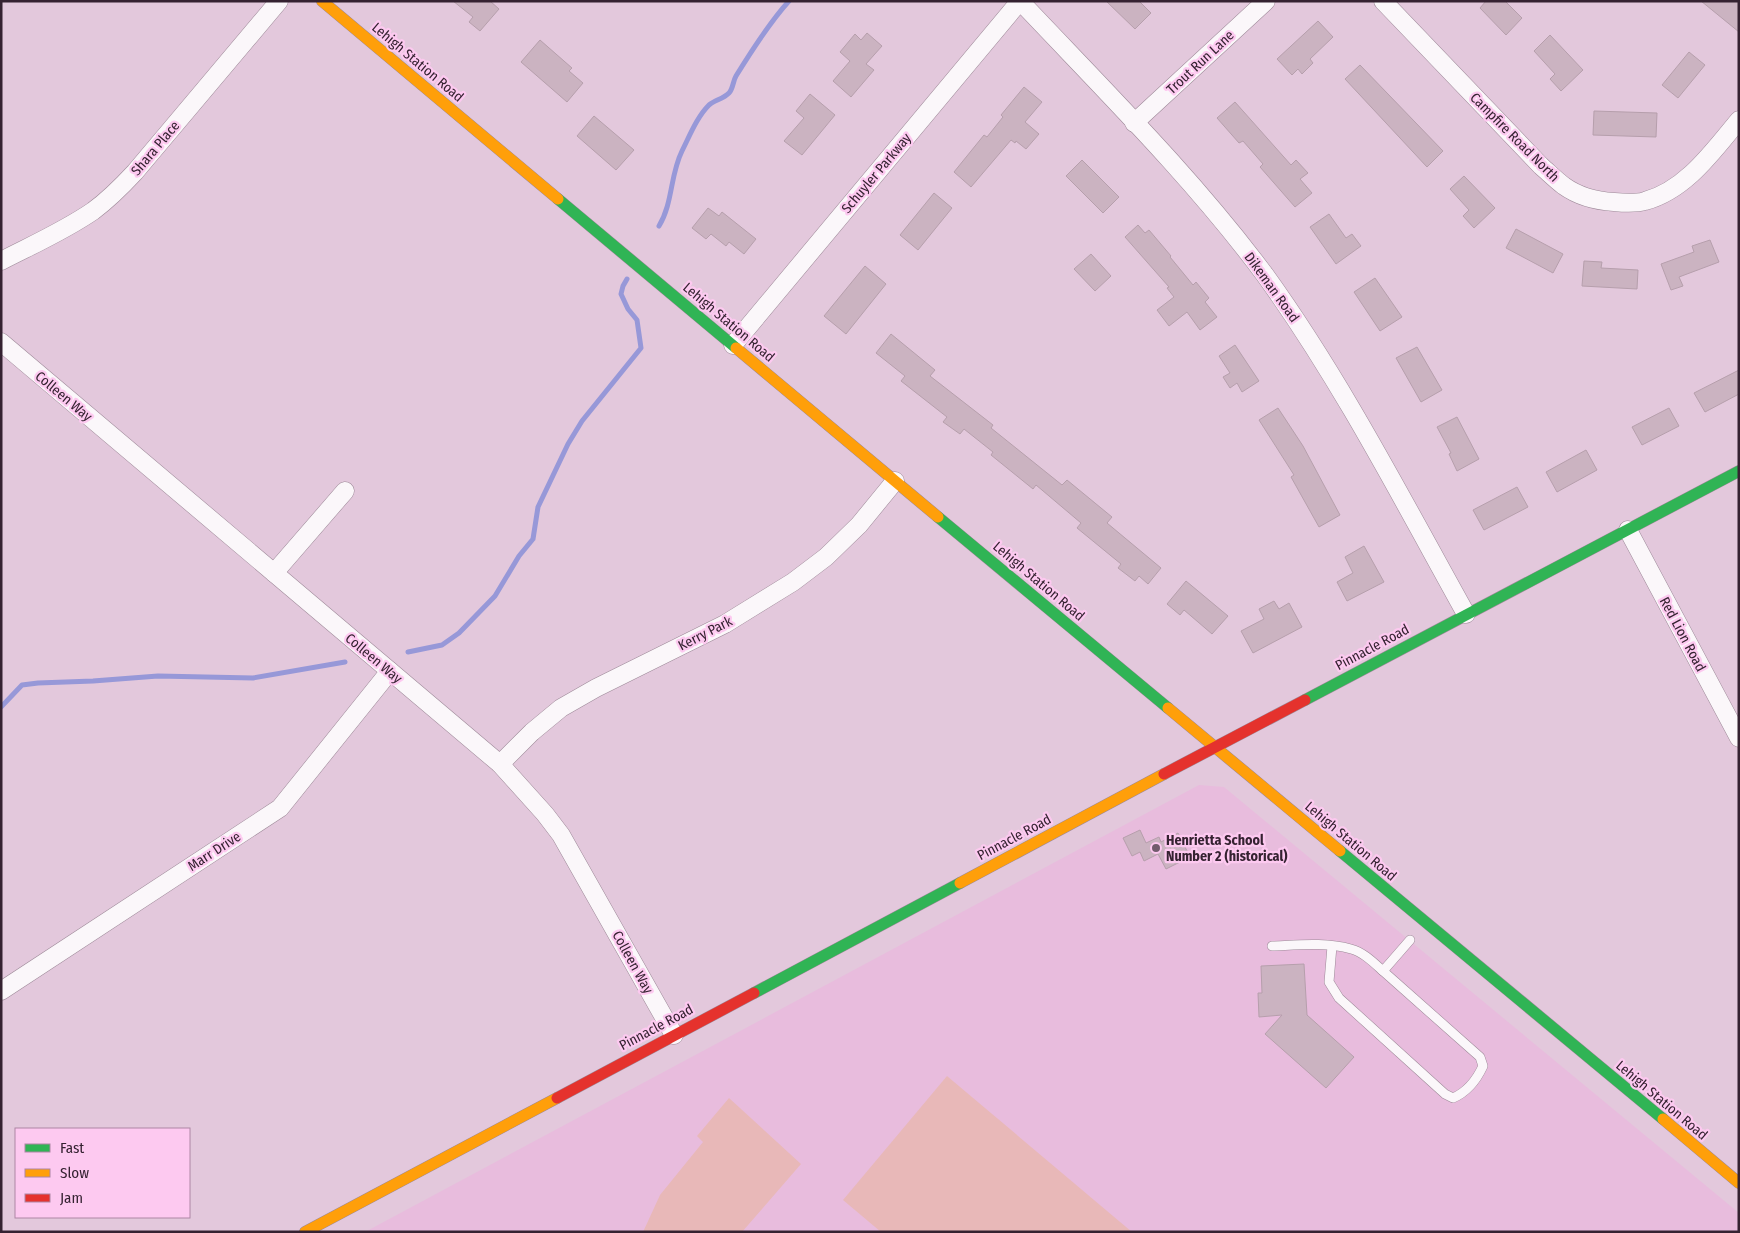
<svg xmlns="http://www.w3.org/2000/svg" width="1740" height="1233" viewBox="0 0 1740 1233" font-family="'Fira Sans Condensed',sans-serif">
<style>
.built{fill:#e8bcdd}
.green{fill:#e8b8b8}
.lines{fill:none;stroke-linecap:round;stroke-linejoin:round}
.stream{stroke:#9798d8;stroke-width:5}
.building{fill:#cbb3c1;stroke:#b69fac}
.lane-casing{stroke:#9d8998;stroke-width:10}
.street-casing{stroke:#9d8998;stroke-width:19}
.fast-casing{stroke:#9d8998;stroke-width:12}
.slow-casing{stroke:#9d8998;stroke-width:12}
.jam-casing{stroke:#9d8998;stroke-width:12}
.lane{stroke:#fbf7fa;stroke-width:9}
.street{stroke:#fbf7fa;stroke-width:18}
.fast{stroke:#30b455;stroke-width:11}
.slow{stroke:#ff9f0a;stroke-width:11}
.jam{stroke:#e5322d;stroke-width:11}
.poi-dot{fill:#725c6d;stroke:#fdc9f0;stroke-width:2}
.labels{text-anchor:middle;stroke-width:4.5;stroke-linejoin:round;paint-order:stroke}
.street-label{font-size:14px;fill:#352231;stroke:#fdc9f0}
.poi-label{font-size:14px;font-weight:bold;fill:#352231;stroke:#fdc9f0;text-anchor:start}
</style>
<rect width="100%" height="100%" fill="#e3c8dc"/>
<!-- built -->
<polygon class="built" points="1199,785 1224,787 1739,1213 1739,1232 365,1232"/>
<!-- green -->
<g class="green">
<polygon points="947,1076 1132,1232 881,1232 843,1200"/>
<polygon points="729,1098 801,1164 742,1232 643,1232 660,1195 703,1142 697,1136"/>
</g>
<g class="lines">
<!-- stream -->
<g class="stream">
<path d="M659,226C673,203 670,175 682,151C690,135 697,117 709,105C715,100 723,99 729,93C733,89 733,81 736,76C752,50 769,23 789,1"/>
<polyline points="408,652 442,645 459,633 495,596 519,556 533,539 538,507 568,444 582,421 641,348 637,320 628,309 621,294 623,286 627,279"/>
<polyline points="1,707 22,685 38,683 93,681 158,676 253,678 345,662"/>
</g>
</g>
<!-- building -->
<g class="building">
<polygon points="453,1 490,1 499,9 480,31 469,22 473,17"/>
<polygon points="1106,1 1139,1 1151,13 1135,29"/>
<polygon points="1486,1 1505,1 1522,18 1506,35 1480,8"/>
<polygon points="1701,1 1739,1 1739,32"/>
<polygon points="1318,21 1333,37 1310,59 1313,63 1302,74 1298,69 1292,75 1277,59"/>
<polygon points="867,33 882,46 866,64 874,70 851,97 833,81 850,61 840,52 855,34 861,40"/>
<polygon points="1550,35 1583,70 1561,91 1550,79 1555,74 1534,51"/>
<polygon points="540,40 572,68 569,71 583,83 567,102 521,62"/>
<polygon points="1689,52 1705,65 1678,98 1662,85"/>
<polygon points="1360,65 1443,151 1427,167 1345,79"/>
<polygon points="1024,87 1042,102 1025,122 1039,134 1026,149 1016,141 1015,143 1011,140 971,187 954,172 984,135 987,137 1003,117 1001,115"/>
<polygon points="810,94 835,115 802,155 784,141 804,118 796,111"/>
<polygon points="1235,102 1291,165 1296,160 1308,173 1300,179 1312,193 1295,207 1260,167 1263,164 1243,141 1239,143 1217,118"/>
<polygon points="1594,111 1657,113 1656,137 1593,135"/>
<polygon points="594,116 634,150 616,170 577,136"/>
<polygon points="1082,160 1119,197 1103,213 1066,176"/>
<polygon points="1464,176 1495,208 1474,228 1463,216 1469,210 1450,189"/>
<polygon points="934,193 952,208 918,250 900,235"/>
<polygon points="708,208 719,216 722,212 756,239 744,254 729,242 726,246 711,234 706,239 692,228"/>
<polygon points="1329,214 1346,238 1352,234 1361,246 1336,264 1310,227"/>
<polygon points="1138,225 1145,233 1149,230 1171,256 1170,257 1193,285 1196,282 1209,298 1205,302 1217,317 1200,330 1187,312 1169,326 1157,310 1174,297 1167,288 1169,287 1125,237"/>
<polygon points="1516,229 1563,254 1553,273 1506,248"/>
<polygon points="1710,240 1719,262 1679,277 1683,286 1671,290 1661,264 1694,252 1692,246"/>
<polygon points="1091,254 1111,276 1095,291 1074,269"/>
<polygon points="1584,261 1602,262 1601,268 1638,270 1637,289 1582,286"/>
<polygon points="865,266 886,284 846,334 824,316"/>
<polygon points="1375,278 1402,317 1380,331 1354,292"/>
<polygon points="891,334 935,370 930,376 993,425 991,428 1062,485 1067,480 1112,517 1107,523 1161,568 1148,584 1139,576 1135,581 1118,568 1121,564 1077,528 1081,523 1036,485 1033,489 991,455 993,452 964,429 960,434 943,422 947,417 901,381 905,376 876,353"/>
<polygon points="1235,345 1259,381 1242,392 1237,383 1230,388 1223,377 1230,373 1219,356"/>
<polygon points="1417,347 1442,390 1421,402 1396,358"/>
<polygon points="1739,370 1739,394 1705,412 1694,393"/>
<polygon points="1278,408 1303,446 1340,515 1319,527 1291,477 1294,475 1259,420"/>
<polygon points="1669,408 1679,426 1642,445 1632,427"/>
<polygon points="1457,417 1479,459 1457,471 1449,454 1451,453 1437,427"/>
<polygon points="1586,450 1597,470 1557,492 1546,472"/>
<polygon points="1517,487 1528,507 1484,530 1473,510"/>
<polygon points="1364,546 1384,582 1347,601 1337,582 1353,573 1345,557"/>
<polygon points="1186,581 1228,616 1212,634 1184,610 1180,615 1167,604"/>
<polygon points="1274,601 1279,609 1289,603 1302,627 1253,653 1241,631 1264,619 1259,609"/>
<polygon points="1140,830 1146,843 1159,837 1161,842 1178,833 1190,857 1166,869 1158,854 1144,861 1140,852 1132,856 1123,838"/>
<polygon points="1304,964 1307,1015 1354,1057 1326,1088 1265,1034 1282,1015 1259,1017 1258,993 1262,993 1261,966"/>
</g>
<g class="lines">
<!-- lane casing -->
<g class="lane-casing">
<g id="lane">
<path d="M1272,946C1298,945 1326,942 1351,949C1363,952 1373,962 1383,971L1410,940"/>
<path d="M1332,946L1329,982L1339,998L1445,1094L1453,1098C1467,1092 1477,1079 1483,1066L1480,1057L1383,971"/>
</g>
</g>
<!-- street casing -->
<g class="street-casing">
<g id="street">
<path d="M1020,1C1104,90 1192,177 1265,275C1342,382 1402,499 1466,614"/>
<path d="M1383,1L1541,166C1548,172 1556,180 1564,186C1578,196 1597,201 1614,202C1624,203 1635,204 1645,201C1686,190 1713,151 1739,120"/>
<polyline points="1134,123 1266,1"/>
<path d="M1,261C32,245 64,231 93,211C108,200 122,186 135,172L279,1"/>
<polyline points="1,342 500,764 545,814 561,835 674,1035"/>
<polyline points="733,345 1020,1"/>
<polyline points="1628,530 1739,738"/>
<polyline points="274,573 345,491"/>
<polyline points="500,764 532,732 561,708 596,688 725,624 793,582 826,557 859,525 895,481"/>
<polyline points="1,991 280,808 390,671"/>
</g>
</g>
<!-- fast casing -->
<g class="fast-casing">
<g id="fast">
<polyline points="558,199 736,348"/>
<polyline points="938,517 1168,708"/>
<polyline points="1305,700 1739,471"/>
<polyline points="1340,851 1663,1119"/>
<polyline points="754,993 960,883"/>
</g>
</g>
<!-- slow casing -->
<g class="slow-casing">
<g id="slow">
<polyline points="322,1 558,199"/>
<polyline points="736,348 938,517"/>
<polyline points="1168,708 1340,851"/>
<polyline points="960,883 1164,774"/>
<polyline points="1663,1119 1739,1183"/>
<polyline points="305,1232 557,1098"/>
</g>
</g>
<!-- jam casing -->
<g class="jam-casing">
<g id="jam">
<polyline points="1164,774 1305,700"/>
<polyline points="557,1098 754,993"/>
</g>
</g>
<!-- lane -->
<use href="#lane" class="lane"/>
<!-- street -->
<use href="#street" class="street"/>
<!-- fast -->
<use href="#fast" class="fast"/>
<!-- slow -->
<use href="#slow" class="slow"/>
<!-- jam -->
<use href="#jam" class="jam"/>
</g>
<!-- markers -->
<circle class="poi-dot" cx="1156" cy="848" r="5"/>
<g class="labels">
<!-- street labels -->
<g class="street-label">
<text transform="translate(418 62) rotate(40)" y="5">Lehigh Station Road</text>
<text transform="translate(1200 62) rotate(-43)" y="5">Trout Run Lane</text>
<text transform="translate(1515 137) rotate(45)" y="5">Campfire Road North</text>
<text transform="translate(155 148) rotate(-50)" y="5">Shara Place</text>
<text transform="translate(876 173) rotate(-50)" y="5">Schuyler Parkway</text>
<text transform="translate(1272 287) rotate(54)" y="5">Dikeman Road</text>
<text transform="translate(729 322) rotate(40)" y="5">Lehigh Station Road</text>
<text transform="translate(64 396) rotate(40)" y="5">Colleen Way</text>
<text transform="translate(1039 581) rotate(40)" y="5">Lehigh Station Road</text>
<text transform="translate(705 633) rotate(-27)" y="5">Kerry Park</text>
<text transform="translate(1683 634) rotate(62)" y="5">Red Lion Road</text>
<text transform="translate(1372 647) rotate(-28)" y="5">Pinnacle Road</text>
<text transform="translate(374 658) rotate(40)" y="5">Colleen Way</text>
<text transform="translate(1014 837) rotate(-28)" y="5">Pinnacle Road</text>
<text transform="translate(1351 841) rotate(40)" y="5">Lehigh Station Road</text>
<text transform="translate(214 851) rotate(-33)" y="5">Marr Drive</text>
<text transform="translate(633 962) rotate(61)" y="5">Colleen Way</text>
<text transform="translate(656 1027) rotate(-28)" y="5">Pinnacle Road</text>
<text transform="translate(1662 1100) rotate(40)" y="5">Lehigh Station Road</text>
</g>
<!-- poi labels -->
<g class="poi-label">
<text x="1166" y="845">Henrietta School<tspan x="1166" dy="16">Number 2 (historical)</tspan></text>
</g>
</g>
<!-- border -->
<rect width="1740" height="1233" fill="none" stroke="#352231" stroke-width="5"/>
<!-- legend -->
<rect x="15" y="1128" width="175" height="90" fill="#fdc9f0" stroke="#ad86a4"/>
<rect x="25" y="1144" width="25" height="8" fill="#30b455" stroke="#ad86a4"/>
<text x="60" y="1153" font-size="15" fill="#352231">Fast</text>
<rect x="25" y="1169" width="25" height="8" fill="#ff9f0a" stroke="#ad86a4"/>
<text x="60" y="1178" font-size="15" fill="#352231">Slow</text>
<rect x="25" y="1194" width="25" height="8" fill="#e5322d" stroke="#ad86a4"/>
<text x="60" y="1203" font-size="15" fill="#352231">Jam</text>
</svg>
